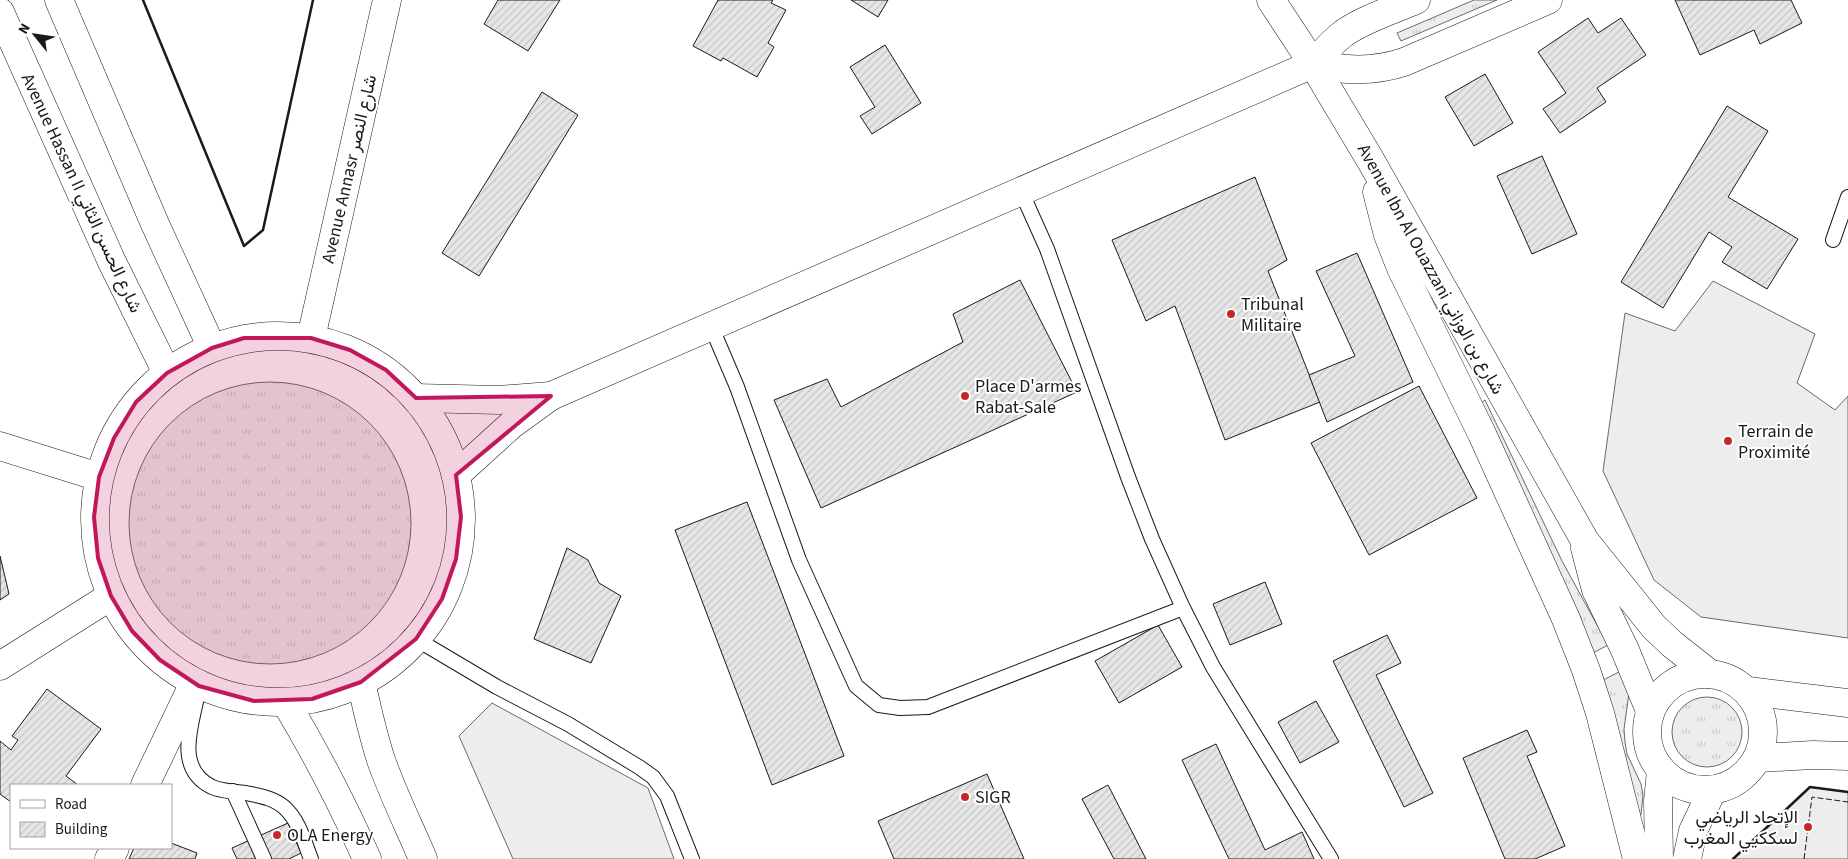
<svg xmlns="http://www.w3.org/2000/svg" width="1848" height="859" viewBox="0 0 1848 859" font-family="'Source Sans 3',Vazirmatn,sans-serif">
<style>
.grass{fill:url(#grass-tufts);stroke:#6a6a6a}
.built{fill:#ededed;stroke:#6a6a6a}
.building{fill:url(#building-hatch);stroke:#1a1a1a}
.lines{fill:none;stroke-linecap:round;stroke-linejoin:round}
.lane-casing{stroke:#1a1a1a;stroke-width:16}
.street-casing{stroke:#1a1a1a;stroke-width:29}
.secondary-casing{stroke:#1a1a1a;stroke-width:29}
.primary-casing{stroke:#1a1a1a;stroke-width:29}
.lane{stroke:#fff;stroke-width:14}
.street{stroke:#fff;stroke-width:28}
.secondary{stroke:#fff;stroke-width:28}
.primary{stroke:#fff;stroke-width:28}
.fence{stroke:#1a1a1a;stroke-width:1;stroke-dasharray:6 2.5;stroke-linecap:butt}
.wall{stroke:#1a1a1a;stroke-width:2.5}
.marked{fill:#c2185b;fill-opacity:0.2;stroke:#c2185b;stroke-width:4;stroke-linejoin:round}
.poi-dot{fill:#c62828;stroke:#fff;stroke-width:2}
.labels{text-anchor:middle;stroke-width:4;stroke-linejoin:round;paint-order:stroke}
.street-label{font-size:18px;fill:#1a1a1a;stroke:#fff}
.poi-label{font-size:18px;fill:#1a1a1a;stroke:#fff;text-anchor:start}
</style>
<defs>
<pattern id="grass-tufts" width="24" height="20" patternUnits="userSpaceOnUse" patternTransform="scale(1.25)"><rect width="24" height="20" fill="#ededed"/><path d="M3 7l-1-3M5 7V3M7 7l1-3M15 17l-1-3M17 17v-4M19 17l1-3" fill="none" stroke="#cbcbcb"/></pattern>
<pattern id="building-hatch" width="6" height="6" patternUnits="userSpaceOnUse" patternTransform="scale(1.25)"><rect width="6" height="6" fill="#e6e6e6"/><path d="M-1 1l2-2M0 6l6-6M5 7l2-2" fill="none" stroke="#c5c5c5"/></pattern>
</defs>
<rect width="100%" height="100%" fill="#fff"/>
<!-- grass -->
<g class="grass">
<polygon points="1474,0 1497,0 1401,41 1397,33"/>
<circle cx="270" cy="523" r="141"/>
<polygon points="1485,400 1562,561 1608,645 1593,653 1481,403"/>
<polygon points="1621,671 1629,693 1624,729 1625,742 1627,754 1641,784 1643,795 1641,815 1637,815 1603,680"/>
<circle cx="1707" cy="732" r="35"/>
</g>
<!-- built -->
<g class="built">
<polygon points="1713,281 1815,334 1797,383 1835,410 1848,396 1848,638 1701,617 1654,580 1603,471 1625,313 1675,331"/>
<polygon points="492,703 648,788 674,859 513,859 459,736"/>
<polygon points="1810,787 1848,792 1848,859 1733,859"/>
</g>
<!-- building -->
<g class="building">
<polygon points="498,0 560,0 528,51 484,24"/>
<polygon points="718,0 773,0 771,3 786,10 768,43 774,47 757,77 723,58 721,61 693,46"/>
<polygon points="851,0 888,0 878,17"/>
<polygon points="1675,0 1791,0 1802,23 1760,44 1754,30 1700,55"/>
<polygon points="1588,18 1598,33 1621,18 1646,55 1597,88 1606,102 1560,133 1543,109 1566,93 1538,52"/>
<polygon points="885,45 921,103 872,134 860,116 875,107 850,67"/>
<polygon points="1485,74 1513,123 1474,146 1445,97"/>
<polygon points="542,92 578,115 479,276 442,253"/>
<polygon points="1727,106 1768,131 1728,197 1798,239 1767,289 1722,262 1732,247 1709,232 1663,308 1621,282"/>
<polygon points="1542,156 1577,234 1532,254 1497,176"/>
<polygon points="1255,177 1287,260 1268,271 1320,402 1225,440 1175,306 1146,321 1112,240"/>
<polygon points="1357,253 1413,382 1327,422 1309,375 1355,356 1316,271"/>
<polygon points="1020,280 1077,392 821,508 774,400 827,379 841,407 963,342 953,314"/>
<polygon points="1419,386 1477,498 1369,555 1311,443"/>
<polygon points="747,502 844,756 772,785 675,530"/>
<polygon points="567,548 588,560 599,583 621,596 591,663 534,639"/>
<polygon points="0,556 9,594 0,600"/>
<polygon points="1265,582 1282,624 1230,645 1213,604"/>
<polygon points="1158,625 1182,667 1119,703 1095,661"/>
<polygon points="1387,635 1401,663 1376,675 1433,793 1404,807 1333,661"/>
<polygon points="47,689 101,729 66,776 78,785 11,785 11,802 0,794 0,741 11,750 18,740 12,736"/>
<polygon points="1316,701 1339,742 1300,763 1278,722"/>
<polygon points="1527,730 1537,752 1527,756 1565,846 1535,859 1505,859 1463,758"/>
<polygon points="1216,744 1265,850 1302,832 1314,859 1229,859 1182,760"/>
<polygon points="987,774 1024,859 894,859 878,821"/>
<polygon points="1108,785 1146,859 1114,859 1082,799"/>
<polygon points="288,823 301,853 289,859 237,859 232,848"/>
<polygon points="171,843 197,853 195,859 129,859 134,848 171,848"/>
</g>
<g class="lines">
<!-- lane casing -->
<g class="lane-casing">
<g id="lane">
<polyline points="1021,191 1047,249 1128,477 1152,539 1183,608 1213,667 1331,859"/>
<polyline points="1833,240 1848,197"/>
<polyline points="711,326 737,387 799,560 856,686 879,705 900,708 928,707 1183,608"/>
<polyline points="416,639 497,687 568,724 639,767 653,777 667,796 692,859"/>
<path d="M197,697C191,727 175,769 212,787C221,791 235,792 246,793C260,796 274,798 285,808C299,821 304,841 311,859"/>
<polyline points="233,791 264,859"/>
</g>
</g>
<!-- street casing -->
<g class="street-casing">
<g id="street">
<polyline points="145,785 194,683"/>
<polyline points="109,859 115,848"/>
</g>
</g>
<!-- secondary casing -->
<g class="secondary-casing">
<g id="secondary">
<polyline points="1271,0 1313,64 1371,161 1585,541 1654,627 1672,644 1710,674"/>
<path d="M1313,64C1345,71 1373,72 1404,62L1548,0"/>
<polyline points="1377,192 1388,235 1401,268 1482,434 1566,619 1586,670 1600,713 1637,859"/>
<polyline points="416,398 499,400 551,396"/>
<polyline points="0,446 99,477"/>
<path d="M456,475L511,425L551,396L1313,64C1323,53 1332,42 1344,33C1366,18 1393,10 1416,0"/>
<polyline points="1585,548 1596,590 1625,650 1650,711"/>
<polyline points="0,666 111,596"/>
<circle cx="1705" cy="732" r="58"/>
<polyline points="1748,691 1848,703"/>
<polyline points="1759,758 1813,755 1848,756"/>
<polyline points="1659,859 1658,801 1661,771"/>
<polyline points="1687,859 1693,831 1712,791"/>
</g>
</g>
<!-- primary casing -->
<g class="primary-casing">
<g id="primary">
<polyline points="59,0 155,224 212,348"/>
<polyline points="0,12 112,262 167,373"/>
<circle cx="278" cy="519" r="183"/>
<polyline points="311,338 387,0"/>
<path d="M361,682C367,709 373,735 381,760C393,794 409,826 423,859"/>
<path d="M286,703C316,753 343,805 367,859"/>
</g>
</g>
<!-- lane -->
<use href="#lane" class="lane"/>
<!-- street -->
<use href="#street" class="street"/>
<!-- secondary -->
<use href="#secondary" class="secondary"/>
<!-- primary -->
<use href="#primary" class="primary"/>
<!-- fence -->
<polyline class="fence" points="1804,859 1812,797 1848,802"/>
<!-- wall -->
<g class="wall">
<polyline points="143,0 244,246 263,230 313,0"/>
<polyline points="1733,859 1810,787 1848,792"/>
</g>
</g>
<!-- marked area -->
<path class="marked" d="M244,338H311L350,350L386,370L416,398L551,396L456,475L461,517L456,559L442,599L416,639L361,682L312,699L254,701L199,686L160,660L132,631L111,596L98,558L94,517L99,477L114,438L136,402L167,373L212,348Z"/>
<!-- markers -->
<g class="poi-dot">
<circle cx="1231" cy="314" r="5"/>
<circle cx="965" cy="396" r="5"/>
<circle cx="1728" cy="441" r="5"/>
<circle cx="965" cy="797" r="5"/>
<circle cx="1808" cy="827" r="5"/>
<circle cx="277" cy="835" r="5"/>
</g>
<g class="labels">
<!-- street labels -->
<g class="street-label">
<text transform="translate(349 169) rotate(-77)" y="6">Avenue Annasr شارع النصر</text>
<text transform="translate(82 193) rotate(65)" y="6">Avenue Hassan II شارع الحسن الثاني</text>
<text transform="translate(1431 269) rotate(61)" y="6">Avenue Ibn Al Ouazzani شارع بن الوزاني</text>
</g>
<!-- poi labels -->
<g class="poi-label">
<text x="1241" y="310">Tribunal<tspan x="1241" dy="21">Militaire</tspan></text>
<text x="975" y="392">Place D'armes<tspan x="975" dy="21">Rabat-Sale</tspan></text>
<text x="1738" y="437">Terrain de<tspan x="1738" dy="21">Proximité</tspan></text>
<text x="975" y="803">SIGR</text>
<text x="1798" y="823" text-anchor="end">الإتحاد الرياضي<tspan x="1798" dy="21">لسككيي المغرب</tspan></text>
<text x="287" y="841">OLA Energy</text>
</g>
</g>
<!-- legend -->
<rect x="10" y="784" width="162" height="65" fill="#ffffff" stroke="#a3a3a3"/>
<rect x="20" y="800" width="25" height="8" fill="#ffffff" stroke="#a3a3a3"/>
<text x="55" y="809" font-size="15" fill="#1a1a1a">Road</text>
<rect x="20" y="822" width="25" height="15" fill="url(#building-hatch)" stroke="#a3a3a3"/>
<text x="55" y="834" font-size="15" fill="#1a1a1a">Building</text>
<!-- north arrow -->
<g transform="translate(35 35) rotate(300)" stroke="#ffffff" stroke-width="4" paint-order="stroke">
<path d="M0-4L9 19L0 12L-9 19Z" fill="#1a1a1a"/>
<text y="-8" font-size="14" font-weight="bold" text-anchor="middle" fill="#1a1a1a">N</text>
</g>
</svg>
